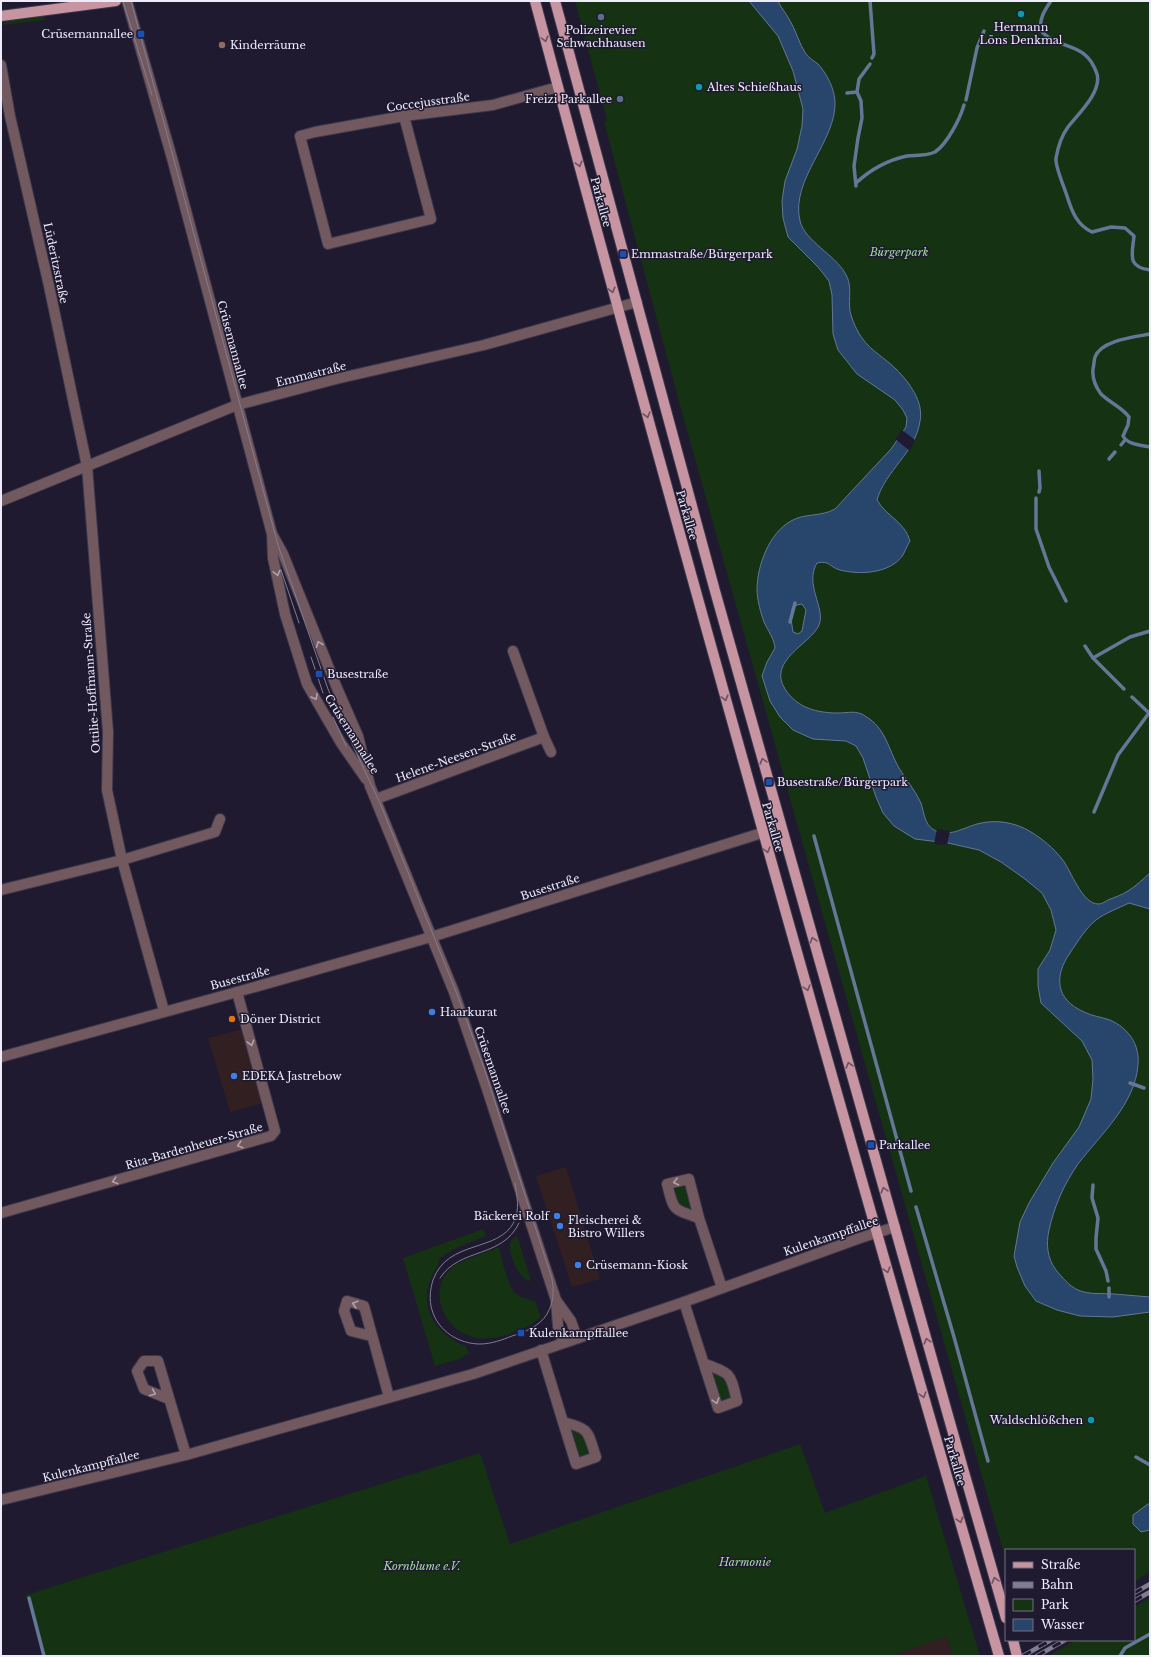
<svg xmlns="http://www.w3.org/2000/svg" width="1151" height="1657" viewBox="0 0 1151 1657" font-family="'Libre Baskerville',serif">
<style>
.commercial{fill:#321f22}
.green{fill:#153213}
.water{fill:#28456b;stroke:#637796;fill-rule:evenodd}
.pier{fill:#1f1a30}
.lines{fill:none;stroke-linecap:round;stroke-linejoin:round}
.stream{stroke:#637796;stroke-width:3.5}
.minor-casing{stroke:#3c374c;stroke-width:12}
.major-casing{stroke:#3c374c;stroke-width:12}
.minor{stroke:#72595f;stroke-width:10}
.major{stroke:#c795a2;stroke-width:10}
.tram{stroke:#817d90;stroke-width:1}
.rail-casing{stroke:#817d90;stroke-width:4.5}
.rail{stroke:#1f1a30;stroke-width:3;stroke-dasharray:9;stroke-linecap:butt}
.oneway{stroke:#6b5163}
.oneway2{stroke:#b0a2ad}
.culture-dot{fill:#0f9aa8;stroke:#1f1a30;stroke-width:1.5}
.service-dot{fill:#5c6f8a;stroke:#1f1a30;stroke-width:1.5}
.transit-dot{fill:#1a4fb4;stroke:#1f1a30;stroke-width:1.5}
.education-dot{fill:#8d6e63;stroke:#1f1a30;stroke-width:1.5}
.shop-dot{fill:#3f7fe0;stroke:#1f1a30;stroke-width:1.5}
.food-dot{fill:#e8710a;stroke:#1f1a30;stroke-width:1.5}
.labels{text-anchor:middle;stroke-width:3;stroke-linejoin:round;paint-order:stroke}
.poi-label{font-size:11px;fill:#eeebfb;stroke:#1f1a30;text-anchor:start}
.street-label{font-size:11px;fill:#eeebfb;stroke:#1f1a30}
.park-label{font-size:11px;font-style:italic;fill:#a1db9d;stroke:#1f1a30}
</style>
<rect width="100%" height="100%" fill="#1f1a30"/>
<!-- commercial -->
<g class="commercial">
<polygon points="246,1028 267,1102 230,1112 208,1038"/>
<polygon points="566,1167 600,1279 572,1287 536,1176"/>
<polygon points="947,1636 953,1656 892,1656"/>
</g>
<!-- green -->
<g class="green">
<polygon points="575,1 1150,1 1150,1572 1134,1582 1134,1550 1006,1550 1006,1561 812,877 678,398 604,122 607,120"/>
<path d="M43,16L46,20L2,25C8,17 33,17 43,16Z"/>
<path d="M680,1185L685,1186L688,1190L693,1210C680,1213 667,1192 680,1185Z"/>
<path d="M483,1229L486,1236L456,1248L440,1258C438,1268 430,1276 428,1287C422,1315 441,1337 466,1346L469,1353L460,1359L435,1366L403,1258Z"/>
<path d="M516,1236L518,1238L531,1281C518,1281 506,1249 511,1241C512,1239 514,1238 516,1236Z"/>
<path d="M499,1247C502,1260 506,1279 513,1290C517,1297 527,1299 535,1301L541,1317C526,1330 494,1343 473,1337C442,1329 426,1287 454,1266C464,1259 487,1252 499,1247Z"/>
<path d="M714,1373L727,1381C728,1384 732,1390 732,1394C732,1401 724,1402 719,1398L712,1374Z"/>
<polygon points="571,1429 583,1435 590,1455 582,1459 579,1457"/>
<polygon points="800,1444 825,1513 926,1476 980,1656 953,1656 947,1636 892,1656 43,1656 26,1595 480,1453 510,1544"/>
<polygon points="1150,1598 1150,1656 1048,1656 1076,1640 1134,1640 1134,1607"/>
</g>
<!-- water -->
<g class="water">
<path d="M749,1H778C781,8 786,13 789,19C796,30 799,44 806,54C809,58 814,61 818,64C827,74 834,88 835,101C837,141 790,179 800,221C805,241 835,255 845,273C853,285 848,298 850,311C852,320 857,331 862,338C871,351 885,358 896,369C909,382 924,402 920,421C916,452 885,471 877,500C886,516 905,522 910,541C907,546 905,551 903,555C890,574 859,575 840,570C829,567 830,560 817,563C804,585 826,608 819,625C811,644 767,660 785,689C797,708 817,713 838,713C847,713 857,710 865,716C886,728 888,749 899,768C906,780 915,790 921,803C924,812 924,824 934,830C948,838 963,828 977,824C995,819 1015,822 1031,832C1044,840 1053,848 1062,859C1071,870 1082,905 1099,904C1102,904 1106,901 1108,900C1115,897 1122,895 1128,891C1136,886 1143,879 1150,873V909L1129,903C1119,908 1105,913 1096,920C1086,928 1078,941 1070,953C1054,976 1055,999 1084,1012C1092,1016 1101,1017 1110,1020C1128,1028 1140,1044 1138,1065C1135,1104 1101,1134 1078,1164C1064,1184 1054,1207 1049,1230C1046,1244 1047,1258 1056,1270C1062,1277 1069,1286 1078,1290C1089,1295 1103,1293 1114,1294C1126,1295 1138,1296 1150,1297V1312L1113,1317L1080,1316L1057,1310L1036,1301L1025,1286L1017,1267L1014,1256L1020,1222L1029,1203L1053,1163L1079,1127L1091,1099L1093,1079L1092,1060L1082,1041L1041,1003L1038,986V969L1050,950L1056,930L1051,910L1042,893L1025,879L1001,862L979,850L948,843L915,839L894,826L883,813L876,797L863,758L856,746L846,741L813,739L793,730L780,717L770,701L762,676L767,662L775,648C774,638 768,631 764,622C761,614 757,599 757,590C757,566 769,533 791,521C804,513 821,517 835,509L891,449L906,427L907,418L903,410L895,400L857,374L838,350L833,334L832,295L829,281L818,267L788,237L783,218L782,201L785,181L797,149L802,126L803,109L793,71L778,36ZM802,604L806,610L802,631L798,634L793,632L791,619L792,609L797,605Z"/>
<polygon points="1148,1504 1150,1504 1150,1530 1141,1532 1133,1524 1133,1515"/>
</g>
<!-- pier -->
<g class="pier">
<polygon points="902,430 915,440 910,451 895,439"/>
<polygon points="937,829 950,831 947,845 934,844"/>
</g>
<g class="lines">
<!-- stream -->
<g class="stream">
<polyline points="870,1 874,54 872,58"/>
<path d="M1051,1C1044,11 1039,19 1041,31C1059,51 1086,40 1097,74C1102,92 1078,114 1068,127C1062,135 1058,147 1056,158C1055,167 1064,186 1067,196C1072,212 1077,225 1092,232L1111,227L1125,228L1134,236C1132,255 1127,267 1150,270"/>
<polyline points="847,93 857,92"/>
<polyline points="966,100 977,48 984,31"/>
<path d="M856,183C870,170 888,160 907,156C916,155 927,156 935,152C947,144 960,119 964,105"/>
<polyline points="856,186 854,166 858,138 862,118 861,101 857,92 859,79 870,64"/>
<path d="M1150,334C1135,337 1101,340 1095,357C1094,360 1094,365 1093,369C1092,379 1095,386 1101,394C1110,403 1122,407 1129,417L1128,425L1123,436C1128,445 1141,445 1150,447"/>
<polyline points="1121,445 1125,440"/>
<polyline points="1109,459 1115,452"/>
<polyline points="1039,492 1040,488 1039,471"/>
<polyline points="1036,498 1036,529 1049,567 1066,601"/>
<polyline points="790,622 795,603"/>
<polyline points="1085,646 1093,658 1124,689"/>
<polyline points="1093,658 1130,637 1150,631"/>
<polyline points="1132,697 1150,714"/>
<polyline points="1094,812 1118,755 1149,713"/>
<polyline points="814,836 911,1191"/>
<polyline points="1130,1083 1144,1088"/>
<polyline points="1093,1185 1092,1198 1098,1218 1096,1238 1096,1249 1106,1271 1108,1281"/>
<polyline points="916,1207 954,1337 988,1461"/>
<polyline points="1109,1288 1109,1297"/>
<polyline points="1136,1457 1150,1465"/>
<polyline points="29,1598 44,1656"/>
<polyline points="1120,1656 1125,1648 1150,1634"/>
</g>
<!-- minor casing -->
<g class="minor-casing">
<g id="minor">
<polyline points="127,1 172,158 272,534 273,558 285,614 307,684 341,743 366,779"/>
<polyline points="1,65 10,116 49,286 87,466 108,732 107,790 122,860 164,1011"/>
<polyline points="404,116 431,219 328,244 300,136 315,132 404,116 493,105 558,87"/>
<polyline points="1,501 237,405 336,379 484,345 637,302"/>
<polyline points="272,534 283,554 337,688 358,736 370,786 454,992 486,1086 556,1300 558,1326 563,1343"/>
<polyline points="544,737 551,752"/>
<polyline points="376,799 544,737 513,651"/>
<polyline points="1,890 122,860 215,832 220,819"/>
<polyline points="1,1057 237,992 431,937 781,827"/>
<polyline points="1,1213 271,1136 275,1131 237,992"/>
<path d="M699,1218C672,1209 674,1211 667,1184L689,1179L699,1218L722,1288"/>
<polyline points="556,1300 571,1321 577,1338"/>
<path d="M684,1302L718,1408L737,1401C730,1373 732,1374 705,1364"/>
<polyline points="371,1336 351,1331 344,1311 347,1301 364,1306 389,1397"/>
<polyline points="541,1350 563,1422"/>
<polyline points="169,1399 144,1389 137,1371 144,1361 158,1361 186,1455"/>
<path d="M563,1422C591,1429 587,1431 596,1457L576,1464Z"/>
<polyline points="1,1500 186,1455 473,1374 684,1302 860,1238 895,1227"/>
</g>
</g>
<!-- major casing -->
<g class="major-casing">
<g id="major">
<path d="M535,1C683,555 839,1106 999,1656"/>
<polyline points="555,1 715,591 964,1472 1006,1618"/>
<polyline points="1,16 116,1"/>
<polyline points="1013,1640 1017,1656"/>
</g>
</g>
<!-- minor -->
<use href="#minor" class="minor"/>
<!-- major -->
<use href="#major" class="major"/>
<!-- tram -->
<g class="tram">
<polyline points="123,1 152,95"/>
<path d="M131,1L278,545L328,689L346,731L380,803L457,994L484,1068L552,1279C554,1291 554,1302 547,1314C540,1326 525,1332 512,1336C502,1340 491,1344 480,1344C459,1344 438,1331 432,1310C429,1300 430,1290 433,1280C448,1239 498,1253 514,1222C520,1209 517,1196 515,1183"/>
<polyline points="281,570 299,623"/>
<polyline points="311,657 323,693"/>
<polyline points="333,717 346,746"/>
<path d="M440,1278C460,1247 502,1259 519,1223"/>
</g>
<!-- rail casing -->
<g class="rail-casing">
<g id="rail">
<polyline points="1134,1593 1150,1584"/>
<polyline points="1134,1601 1150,1592"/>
<polyline points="1023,1656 1051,1640"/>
<polyline points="1037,1656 1065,1640"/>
</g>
</g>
<!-- rail -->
<use href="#rail" class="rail"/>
</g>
<!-- one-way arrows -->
<defs><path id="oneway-chevron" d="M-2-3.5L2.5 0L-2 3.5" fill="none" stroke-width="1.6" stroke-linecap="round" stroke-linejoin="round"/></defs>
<g class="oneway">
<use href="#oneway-chevron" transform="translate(545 39) rotate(75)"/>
<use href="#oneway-chevron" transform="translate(579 164) rotate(75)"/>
<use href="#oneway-chevron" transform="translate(612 290) rotate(75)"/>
<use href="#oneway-chevron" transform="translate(647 415) rotate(75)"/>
<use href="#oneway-chevron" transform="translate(725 698) rotate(75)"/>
<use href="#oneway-chevron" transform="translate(763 761) rotate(-106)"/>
<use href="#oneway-chevron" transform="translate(767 850) rotate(75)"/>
<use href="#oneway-chevron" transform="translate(813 940) rotate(-106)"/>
<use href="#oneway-chevron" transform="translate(807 988) rotate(74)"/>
<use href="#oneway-chevron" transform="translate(849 1065) rotate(-106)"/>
<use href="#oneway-chevron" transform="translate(884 1190) rotate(-106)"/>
<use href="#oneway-chevron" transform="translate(887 1270) rotate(74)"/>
<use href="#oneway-chevron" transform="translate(927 1341) rotate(-106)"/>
<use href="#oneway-chevron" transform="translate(923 1395) rotate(74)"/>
<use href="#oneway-chevron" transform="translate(960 1520) rotate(74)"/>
<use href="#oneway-chevron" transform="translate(995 1580) rotate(-106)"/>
</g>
<g class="oneway2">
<use href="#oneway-chevron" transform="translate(277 573) rotate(76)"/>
<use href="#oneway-chevron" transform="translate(319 644) rotate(-112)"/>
<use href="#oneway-chevron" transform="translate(315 697) rotate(61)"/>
<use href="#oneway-chevron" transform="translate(251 1043) rotate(75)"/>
<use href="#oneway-chevron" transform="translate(240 1145) rotate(164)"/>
<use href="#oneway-chevron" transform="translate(115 1181) rotate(164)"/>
<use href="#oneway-chevron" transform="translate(676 1182) rotate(167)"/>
<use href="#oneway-chevron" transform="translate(355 1304) rotate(-164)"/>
<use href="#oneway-chevron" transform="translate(153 1393) rotate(23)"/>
<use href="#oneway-chevron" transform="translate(716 1401) rotate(73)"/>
</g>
<!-- markers -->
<g class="culture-dot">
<circle cx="1021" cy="14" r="4"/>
<circle cx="699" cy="87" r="4"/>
<circle cx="1091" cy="1420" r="4"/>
</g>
<g class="service-dot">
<circle cx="601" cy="17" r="4"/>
<circle cx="620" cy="99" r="4"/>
</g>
<g class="transit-dot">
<rect x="137" y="30" width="8" height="8" rx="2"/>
<rect x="619" y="250" width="8" height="8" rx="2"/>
<rect x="315" y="670" width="8" height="8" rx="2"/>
<rect x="765" y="778" width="8" height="8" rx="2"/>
<rect x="867" y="1141" width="8" height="8" rx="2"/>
<rect x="517" y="1329" width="8" height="8" rx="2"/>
</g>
<circle class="education-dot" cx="222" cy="45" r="4"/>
<g class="shop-dot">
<circle cx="432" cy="1012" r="4"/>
<circle cx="234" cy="1076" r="4"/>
<circle cx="557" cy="1216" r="4"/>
<circle cx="560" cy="1226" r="4"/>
<circle cx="578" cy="1265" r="4"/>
</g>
<circle class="food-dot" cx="232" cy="1019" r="4"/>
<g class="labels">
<!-- poi labels -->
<g class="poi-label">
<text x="1021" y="31" text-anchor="middle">Hermann<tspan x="1021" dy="13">Löns Denkmal</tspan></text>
<text x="601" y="34" text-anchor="middle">Polizeirevier<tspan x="601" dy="13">Schwachhausen</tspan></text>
<text x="133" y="38" text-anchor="end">Crüsemannallee</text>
<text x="230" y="49">Kinderräume</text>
<text x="707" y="91">Altes Schießhaus</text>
<text x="612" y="103" text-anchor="end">Freizi Parkallee</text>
<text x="631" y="258">Emmastraße/Bürgerpark</text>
<text x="327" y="678">Busestraße</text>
<text x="777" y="786">Busestraße/Bürgerpark</text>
<text x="440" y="1016">Haarkurat</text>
<text x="240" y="1023">Döner District</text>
<text x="242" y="1080">EDEKA Jastrebow</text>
<text x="879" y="1149">Parkallee</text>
<text x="549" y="1220" text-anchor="end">Bäckerei Rolf</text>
<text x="568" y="1224">Fleischerei &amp;<tspan x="568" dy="13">Bistro Willers</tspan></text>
<text x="586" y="1269">Crüsemann-Kiosk</text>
<text x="529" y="1337">Kulenkampffallee</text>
<text x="1083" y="1424" text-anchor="end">Waldschlößchen</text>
</g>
<!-- street labels -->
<g class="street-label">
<text transform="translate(428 102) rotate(-8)" y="4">Coccejusstraße</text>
<text transform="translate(601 202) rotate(75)" y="4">Parkallee</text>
<text transform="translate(56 263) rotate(78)" y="4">Lüderitzstraße</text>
<text transform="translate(233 345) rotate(75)" y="4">Crüsemannallee</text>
<text transform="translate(311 374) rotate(-14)" y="4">Emmastraße</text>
<text transform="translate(687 515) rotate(74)" y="4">Parkallee</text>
<text transform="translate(91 683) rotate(-94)" y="4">Ottilie-Hoffmann-Straße</text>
<text transform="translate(352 734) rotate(58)" y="4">Crüsemannallee</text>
<text transform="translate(456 757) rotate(-20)" y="4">Helene-Neesen-Straße</text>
<text transform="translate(773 827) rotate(74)" y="4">Parkallee</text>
<text transform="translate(550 887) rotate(-18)" y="4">Busestraße</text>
<text transform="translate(240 978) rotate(-15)" y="4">Busestraße</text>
<text transform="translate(493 1070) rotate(71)" y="4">Crüsemannallee</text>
<text transform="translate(194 1146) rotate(-16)" y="4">Rita-Bardenheuer-Straße</text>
<text transform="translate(831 1236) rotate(-19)" y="4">Kulenkampffallee</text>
<text transform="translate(955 1461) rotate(74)" y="4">Parkallee</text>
<text transform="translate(91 1466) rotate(-14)" y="4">Kulenkampffallee</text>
</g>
<!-- park labels -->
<g class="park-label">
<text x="899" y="256">Bürgerpark</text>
<text x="745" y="1566">Harmonie</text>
<text x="422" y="1570">Kornblume e.V.</text>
</g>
</g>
<!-- border -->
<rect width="1151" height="1657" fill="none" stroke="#eeebfb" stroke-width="4"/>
<!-- legend -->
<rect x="1005" y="1549" width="130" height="92" fill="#1f1a30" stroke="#726e81"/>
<rect x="1013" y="1562" width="20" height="6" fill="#c795a2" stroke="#726e81"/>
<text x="1041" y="1569" font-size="12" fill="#eeebfb">Straße</text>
<rect x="1013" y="1582" width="20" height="6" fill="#817d90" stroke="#726e81"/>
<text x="1041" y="1589" font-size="12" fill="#eeebfb">Bahn</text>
<rect x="1013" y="1599" width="20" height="12" fill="#153213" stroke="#726e81"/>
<text x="1041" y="1609" font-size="12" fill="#eeebfb">Park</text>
<rect x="1013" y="1619" width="20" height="12" fill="#28456b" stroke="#726e81"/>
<text x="1041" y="1629" font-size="12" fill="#eeebfb">Wasser</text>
</svg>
